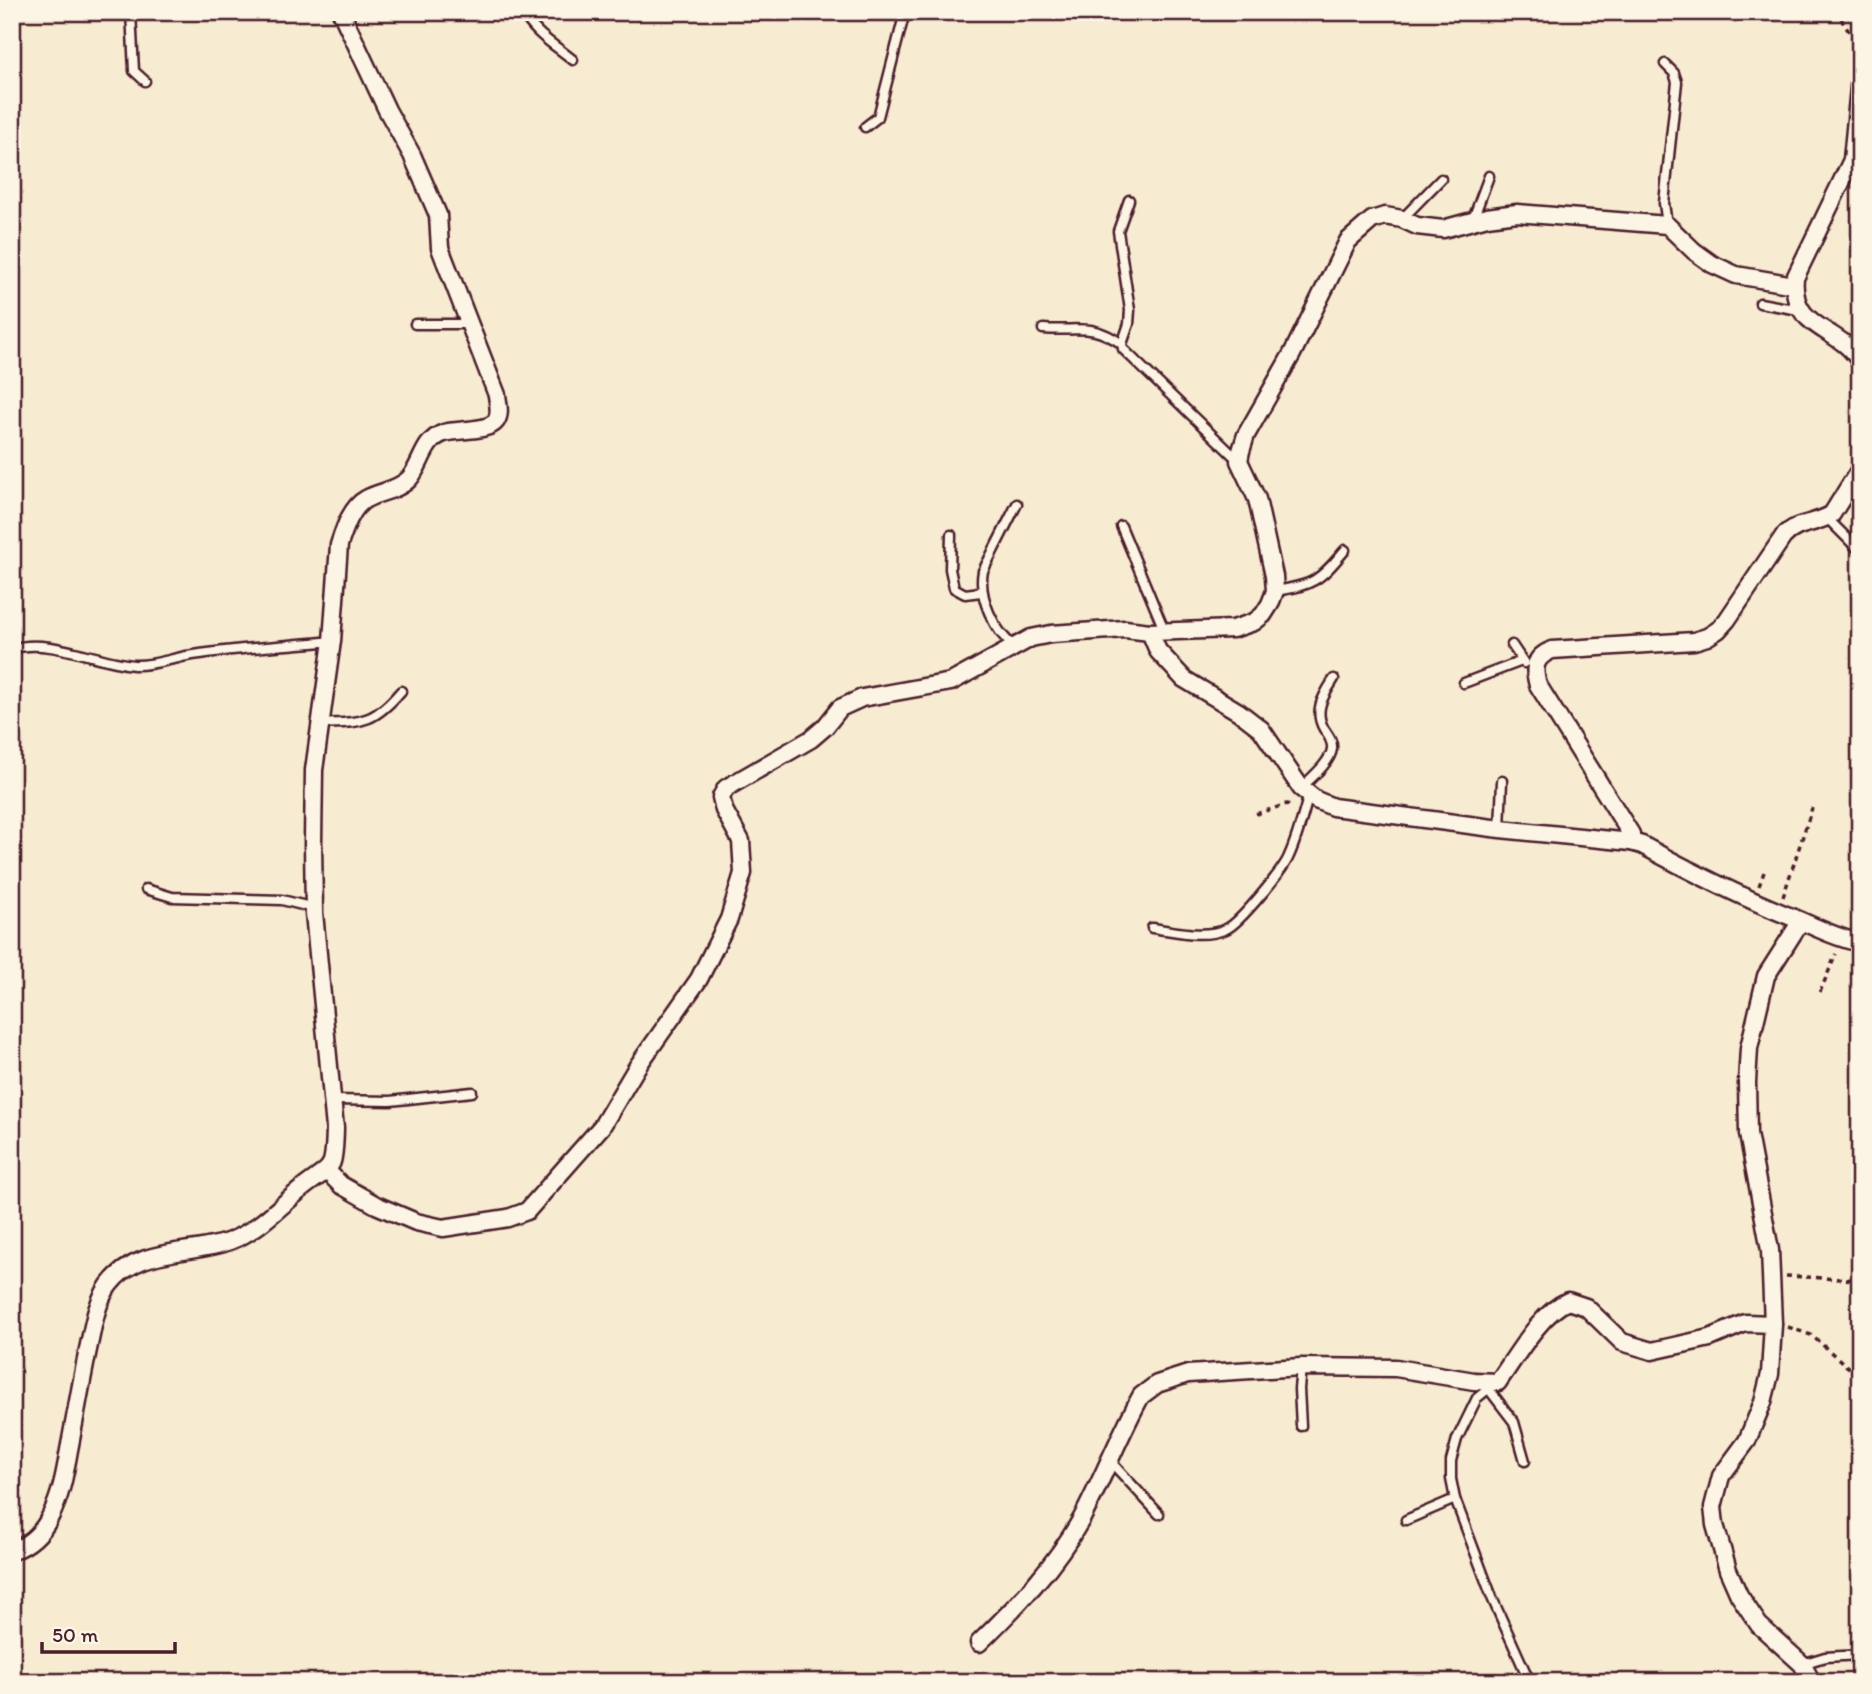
<svg xmlns="http://www.w3.org/2000/svg" width="1872" height="1694" viewBox="0 0 1872 1694" font-family="Itim,sans-serif">
<style>
.lines{fill:none;stroke-linecap:round;stroke-linejoin:round}
.lane-casing{stroke:#4a1f2b;stroke-width:13}
.street-casing{stroke:#4a1f2b;stroke-width:21}
.path{stroke:#4a1f2b;stroke-width:3.5;stroke-dasharray:5 5;stroke-linecap:butt}
.lane{stroke:#fcf5e5;stroke-width:8}
.street{stroke:#fcf5e5;stroke-width:16}
</style>
<rect width="100%" height="100%" fill="#f7ebd1"/>
<filter id="ink" filterUnits="userSpaceOnUse"><feTurbulence type="fractalNoise" baseFrequency=".0143" numOctaves="2"/><feDisplacementMap in="SourceGraphic" scale="14" xChannelSelector="R" yChannelSelector="G"/><feConvolveMatrix kernelMatrix="1 2 1 2 8 2 1 2 1" color-interpolation-filters="sRGB"/></filter>
<g filter="url(#ink)">
<g class="lines">
<!-- lane casing -->
<g class="lane-casing">
<g id="lane">
<polyline points="131,12 134,71 145,81"/>
<path d="M523,12C534,34 555,45 573,60"/>
<polyline points="1665,64 1674,73 1677,82 1664,203 1667,225"/>
<polyline points="865,127 878,117 905,12"/>
<polyline points="1129,200 1118,231 1130,310 1129,324 1122,344 1123,349 1239,461"/>
<polyline points="1402,219 1441,179"/>
<polyline points="1473,219 1489,176"/>
<polyline points="1760,303 1799,310"/>
<polyline points="415,324 469,324"/>
<path d="M1043,329C1078,332 1090,322 1122,344"/>
<polyline points="1827,518 1860,551"/>
<polyline points="1121,526 1165,632"/>
<polyline points="951,535 950,569 954,588 965,594 981,592"/>
<path d="M1275,591C1314,585 1319,581 1345,550"/>
<polyline points="1512,645 1524,663"/>
<path d="M1016,648C994,632 978,597 983,571L1017,504"/>
<path d="M12,649C48,637 97,662 134,665C152,666 170,659 187,656C235,648 284,646 332,641"/>
<polyline points="1464,683 1522,661"/>
<path d="M319,724C361,722 372,725 401,691"/>
<path d="M1301,788C1311,778 1330,763 1332,749C1333,741 1328,735 1324,729C1313,710 1324,695 1334,679"/>
<polyline points="1500,829 1502,781"/>
<polyline points="146,889 172,897 282,900 314,908"/>
<path d="M1152,928C1175,931 1204,939 1226,929C1239,924 1284,869 1289,856C1298,836 1303,815 1309,794"/>
<polyline points="333,1100 390,1101 472,1092"/>
<polyline points="1493,1385 1477,1398 1457,1439 1451,1461 1451,1479 1455,1499 1493,1600 1529,1680"/>
<polyline points="1488,1388 1514,1422 1525,1461"/>
<polyline points="1301,1426 1299,1389 1301,1367"/>
<polyline points="1110,1461 1159,1514"/>
<polyline points="1406,1520 1455,1499"/>
<polyline points="1802,1664 1825,1657 1860,1655"/>
</g>
</g>
<!-- street casing -->
<g class="street-casing">
<g id="street">
<path d="M1860,77L1852,160L1795,278C1790,331 1841,326 1860,362"/>
<path d="M1860,469L1832,514C1816,525 1797,521 1783,537L1727,620L1718,630L1707,637L1694,641L1552,650C1534,657 1533,668 1538,685L1631,834V842L1642,845C1693,873 1745,899 1799,920C1819,929 1838,938 1860,943"/>
<polyline points="1631,842 1500,829 1333,807 1316,800 1301,788 1261,729 1239,712 1184,679 1158,651 1150,632 1233,629 1254,622 1263,615 1270,604 1275,591 1274,576 1257,499 1239,461 1241,451 1246,435 1292,354 1348,241 1372,220 1385,216 1402,219 1417,226 1443,229 1487,217 1517,213 1667,225 1694,251 1712,264 1736,275 1794,285"/>
<polyline points="328,1172 341,1185 376,1205 416,1222 443,1228 508,1218 527,1211 602,1126 637,1067 699,979 729,919 743,873 741,841 724,810 721,797 726,788 811,739 825,727 840,708 862,698 951,682 1031,638 1051,634 1125,629 1150,632"/>
<polyline points="1773,1324 1770,1374 1763,1402 1747,1441 1721,1476 1713,1507 1715,1525 1728,1570 1739,1595 1759,1625 1802,1664 1812,1682"/>
<path d="M12,1551C29,1545 42,1533 50,1517C61,1496 65,1473 69,1450C76,1414 82,1377 90,1340C94,1321 97,1302 109,1285C138,1246 189,1256 230,1241C257,1231 277,1209 299,1191C332,1164 334,1176 335,1128L314,913L313,842L314,770L332,641L339,545C344,530 351,507 366,499C380,491 397,491 409,479C422,465 423,440 444,433C457,429 488,432 496,421C501,414 498,404 497,395L440,248L438,215L412,155L387,110L341,12"/>
<path d="M979,1643C1017,1606 1055,1566 1082,1518C1103,1478 1119,1436 1141,1396L1157,1384L1188,1374L1301,1367L1396,1368L1474,1381L1498,1382C1516,1357 1540,1313 1568,1301L1586,1307L1622,1342L1652,1351L1710,1338L1745,1323L1773,1324L1770,1250L1748,1134L1747,1082L1749,1048L1766,976L1801,921"/>
</g>
</g>
<!-- path -->
<g class="path">
<polyline points="1841,19 1853,38 1853,65"/>
<polyline points="1256,814 1287,804 1293,805"/>
<polyline points="1759,886 1764,872"/>
<polyline points="1783,897 1812,808"/>
<polyline points="1820,992 1836,954"/>
<polyline points="1786,1276 1860,1280"/>
<polyline points="1788,1327 1811,1335 1857,1375"/>
</g>
<!-- lane -->
<use href="#lane" class="lane"/>
<!-- street -->
<use href="#street" class="street"/>
</g>
</g>
<!-- margin -->
<rect width="1872" height="1694" fill="none" stroke="#fcf5e5" stroke-width="42"/>
<rect x="21" y="21" width="1830" height="1652" fill="none" stroke="#4a1f2b" stroke-width="2.5" filter="url(#ink)"/>
<!-- scale -->
<path d="M42 1642v10h133v-10" fill="none" stroke="#4a1f2b" stroke-width="3.5"/>
<text x="52" y="1642" font-size="21" fill="#4a1f2b" stroke="#fcf5e5" stroke-width="5" paint-order="stroke">50 m</text>
</svg>
